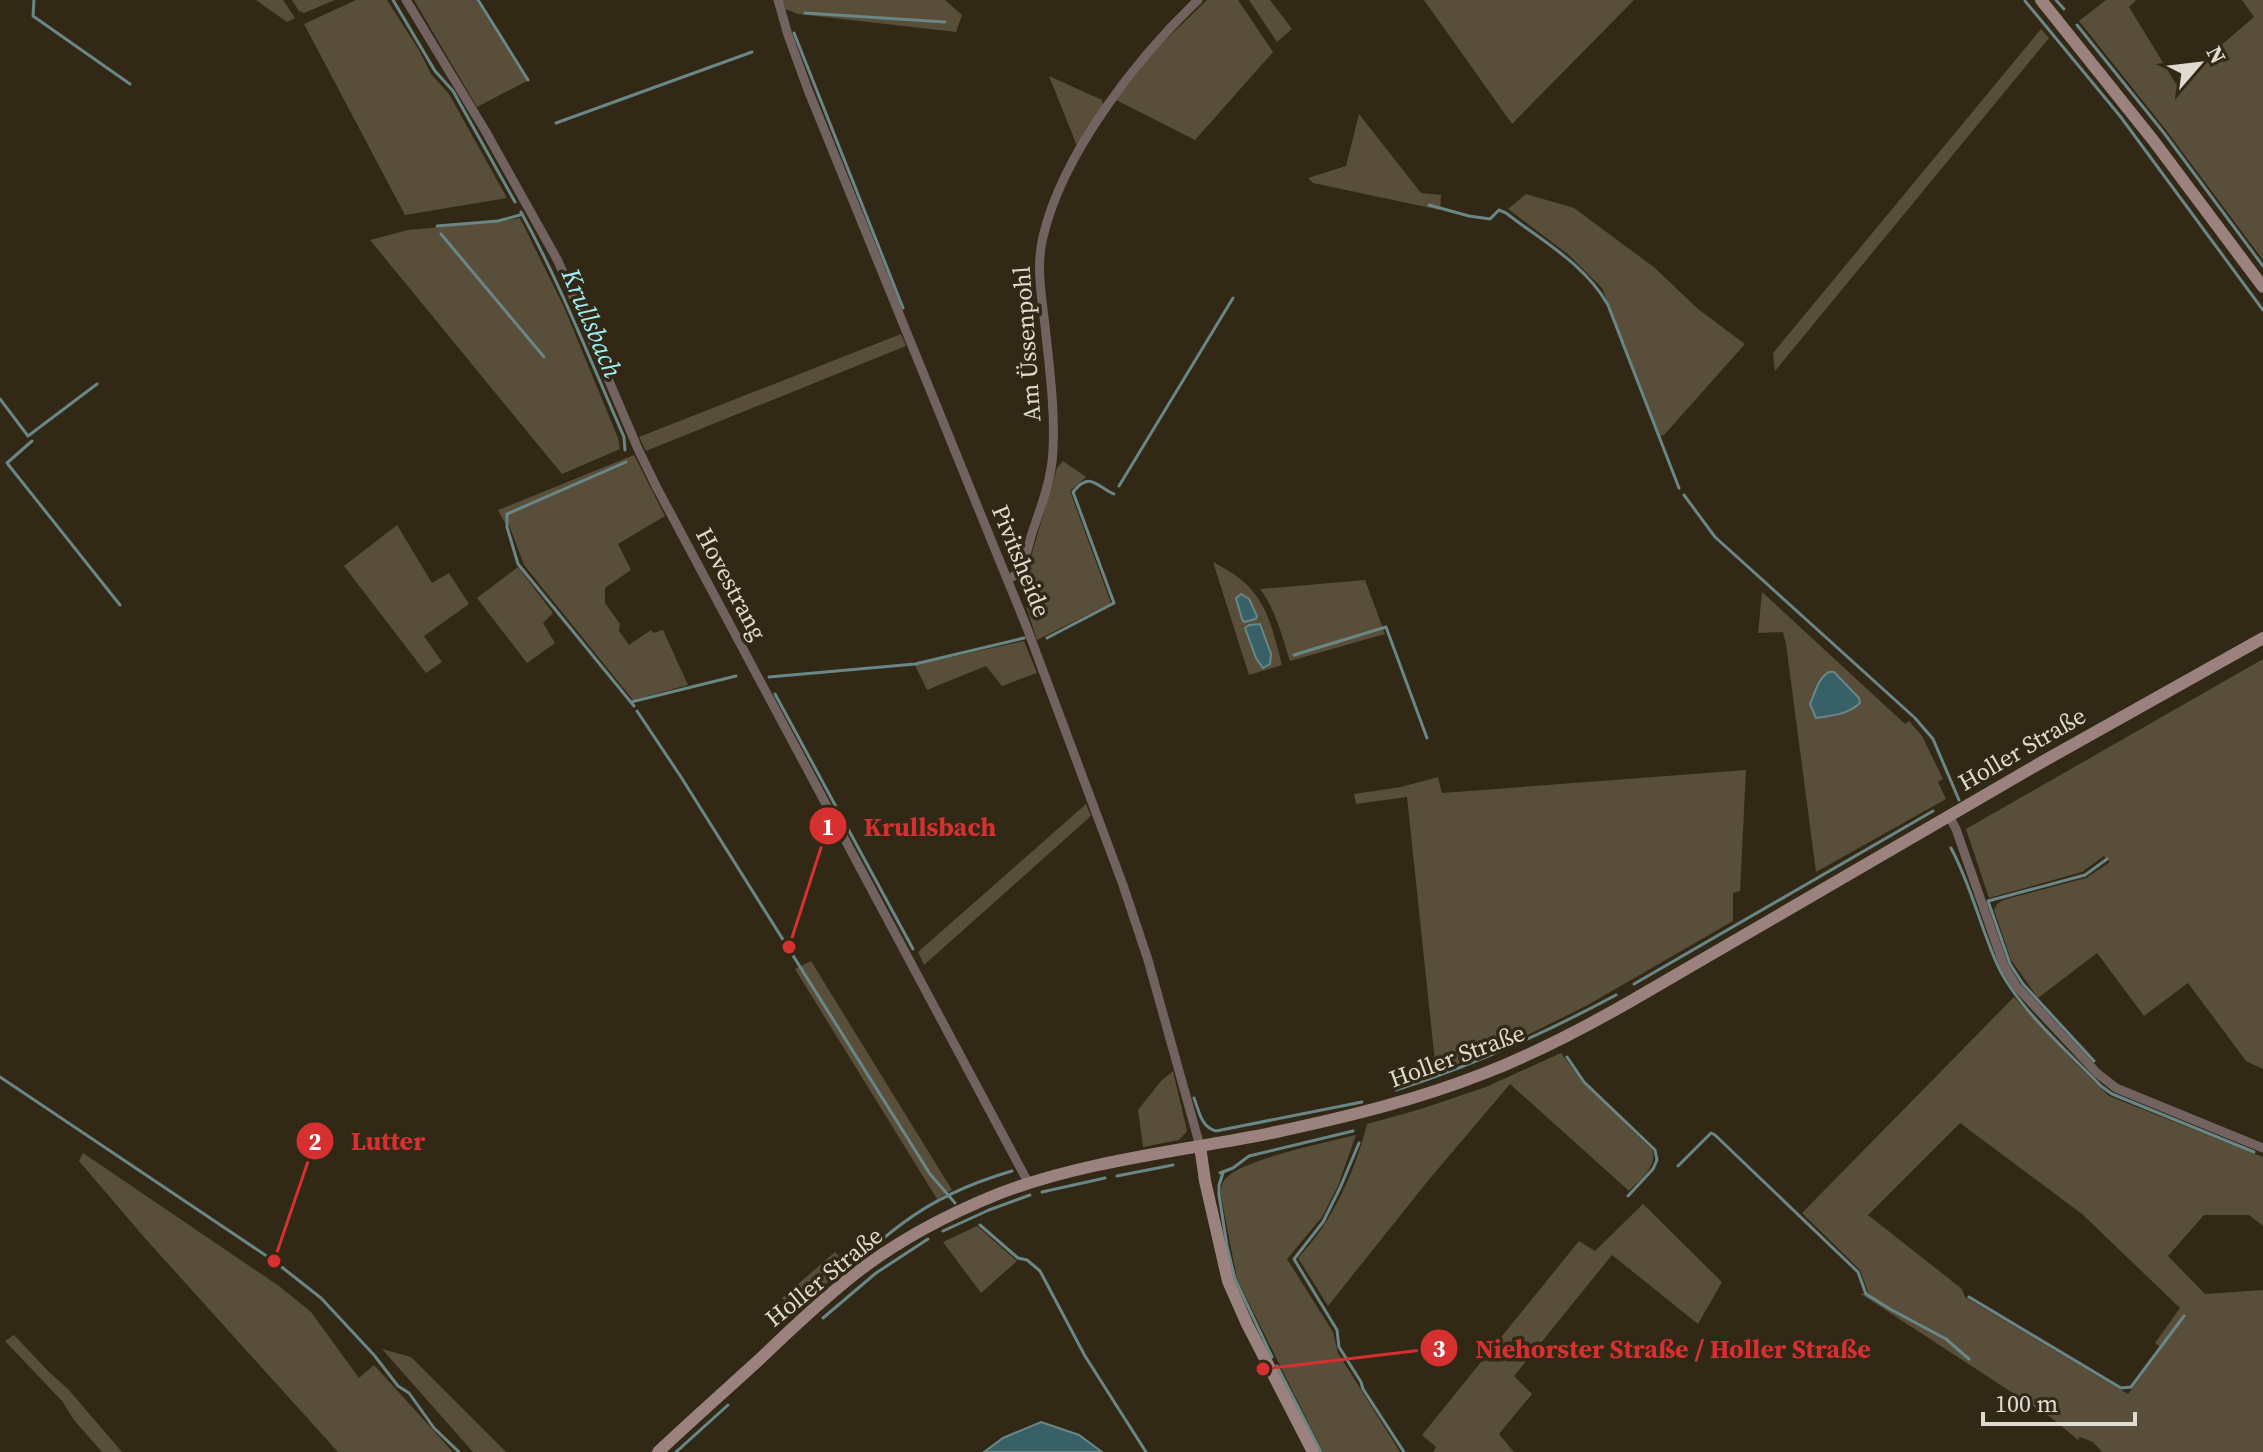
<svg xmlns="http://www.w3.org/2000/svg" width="2263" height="1452" viewBox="0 0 2263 1452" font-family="'Source Serif 4',serif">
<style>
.green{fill:#584e3a;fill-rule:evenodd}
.water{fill:#376166;stroke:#6a8686;stroke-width:2}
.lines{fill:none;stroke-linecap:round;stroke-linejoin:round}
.stream{stroke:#6a8686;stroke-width:3}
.street{stroke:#726260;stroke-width:9}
.secondary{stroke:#9b827e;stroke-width:12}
.labels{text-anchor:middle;stroke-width:7;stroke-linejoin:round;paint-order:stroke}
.street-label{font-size:24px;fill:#e0dbd0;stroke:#312816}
.water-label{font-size:26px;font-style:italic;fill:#a0eef6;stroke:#312816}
.leader{fill:none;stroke:#d63130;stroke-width:3}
.callout-dot{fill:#d63130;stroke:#312816;stroke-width:3}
.mark-label{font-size:24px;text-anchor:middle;font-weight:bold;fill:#fff}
.callout-label{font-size:26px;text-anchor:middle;font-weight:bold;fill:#d63130;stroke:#312816;stroke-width:7;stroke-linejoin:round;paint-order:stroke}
</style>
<rect width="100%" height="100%" fill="#312816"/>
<!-- green -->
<g class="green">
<polygon points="256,0 283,0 295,18 287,22"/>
<polygon points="292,0 335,0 304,13 299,11"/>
<polygon points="356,0 387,0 419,50 431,74 449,94 507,198 405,215 304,24"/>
<polygon points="414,0 476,0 527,81 477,107"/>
<polygon points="782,0 945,0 962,15 956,32 798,14 785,9"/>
<polygon points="1207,0 1238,0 1273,52 1195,140 1116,100 1156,49"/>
<polygon points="1249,0 1270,0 1292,29 1277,42"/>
<polygon points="1424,0 1634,0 1512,124"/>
<polygon points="2106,0 2136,0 2129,7 2176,84 2254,17 2242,0 2263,0 2263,260 2166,130 2079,21"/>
<polygon points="2041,29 2049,38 1775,371 1773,353"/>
<polygon points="1049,76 1102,100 1103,107 1077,146"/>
<polygon points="1359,114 1421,193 1441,195 1440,210 1313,183 1308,178 1346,166"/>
<polygon points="1526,194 1574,208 1655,268 1698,309 1745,344 1664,435 1660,436 1602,288 1569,255 1508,209"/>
<polygon points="520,218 564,307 618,438 620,449 562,474 370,240 408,230 497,222"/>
<polygon points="901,334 906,346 646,451 639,437"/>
<polygon points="634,455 665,516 618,544 631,570 605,588 605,603 620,624 619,631 629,645 651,630 654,633 663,630 688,685 633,700 524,565 508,522 505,523 498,510"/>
<polygon points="1063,461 1086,477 1070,491 1111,603 1037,640 1027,609 1025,577 1057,468"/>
<polygon points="397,525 432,583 449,573 469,604 424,636 442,662 426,673 344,566"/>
<path d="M1213,562C1222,567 1232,572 1240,579C1267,599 1274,634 1282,665L1249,675Z"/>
<polygon points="518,567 553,613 543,623 555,643 527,663 477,598"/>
<path d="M1365,580L1385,634L1290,661C1282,636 1276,610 1260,589Z"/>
<polygon points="1762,592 1905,724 1909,721 1922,736 1943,779 1938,782 1946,799 1816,872 1786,644 1783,632 1758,633"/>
<polygon points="1024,641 1037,673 1002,686 986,666 927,690 915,665"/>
<polygon points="2263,659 2263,1069 2246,1061 2188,983 2144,1016 2097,953 2038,998 2011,960 1994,910 1997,904 2003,900 2086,878 2110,862 2104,856 2082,872 1989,898 1966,829"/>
<polygon points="1746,770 1740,891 1733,893 1733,921 1586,1006 1501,1048 1436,1072 1407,797 1356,804 1354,794 1401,787 1438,777 1442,793"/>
<polygon points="1086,804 1091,816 924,965 918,952"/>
<polygon points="811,961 952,1190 937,1199 795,969"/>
<path d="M2014,997L2073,1061L2109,1096L2263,1157V1226L2249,1215H2204L2168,1256L2205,1294L2263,1290V1452H2102L2093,1442L2080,1437L2078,1440L2053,1419L1861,1294L1868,1292L1860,1270L1802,1213ZM1960,1123L2082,1214L2180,1308L2155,1343L2162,1348L2128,1394L1965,1297L1962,1289L1868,1215Z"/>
<path d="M1561,1053L1583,1082L1653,1151C1656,1168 1641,1179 1629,1191L1510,1084L1427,1182L1328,1306L1298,1258C1332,1222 1355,1172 1367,1124L1421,1109L1486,1087Z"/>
<polygon points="1173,1071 1187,1131 1179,1140 1143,1147 1138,1110 1161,1081"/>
<path d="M1356,1135L1338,1186L1322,1217L1287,1259L1333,1332L1338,1353L1400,1452H1323L1237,1279L1221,1196C1221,1190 1221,1183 1226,1178C1244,1159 1328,1142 1356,1135Z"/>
<polygon points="83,1153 279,1286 311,1312 359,1378 374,1365 453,1452 338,1452 143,1236 79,1161"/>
<polygon points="1643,1204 1722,1282 1698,1324 1612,1255 1514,1376 1532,1394 1499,1434 1514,1452 1433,1452 1436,1447 1422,1435 1579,1241 1595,1251"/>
<polygon points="977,1226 1017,1261 981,1293 943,1242"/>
<polygon points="835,1252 847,1265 794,1313 782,1298"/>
<polygon points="14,1335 49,1372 68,1389 122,1452 102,1452 74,1420 62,1401 5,1341"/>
<polygon points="382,1349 411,1357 506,1452 473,1452"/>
</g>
<!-- water -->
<g class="water">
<polygon points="1241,594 1249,599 1257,616 1256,619 1244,622 1242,619 1236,598"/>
<polygon points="1260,624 1271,654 1270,664 1263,668 1256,658 1245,628 1249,625"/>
<path d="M1829,672H1834L1859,698L1860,703C1849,714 1831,716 1816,718L1810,704C1815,693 1818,678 1829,672Z"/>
<polygon points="1041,1422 1079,1435 1102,1452 984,1452 1003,1438"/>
</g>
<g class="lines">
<!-- stream -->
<g class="stream">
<polyline points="34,0 33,16 130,84"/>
<polyline points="393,0 435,71 453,91 515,202"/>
<polyline points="478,0 528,80"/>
<polyline points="2056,0 2064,9"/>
<polyline points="2025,1 2120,116 2263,310"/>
<polyline points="805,13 945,22"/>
<polyline points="2077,25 2164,133 2263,266"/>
<polyline points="794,33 903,308"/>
<polyline points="556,123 752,52"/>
<path d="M1429,205L1469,216L1490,219L1499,210L1506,213C1542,241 1585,264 1608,305L1679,488"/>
<path d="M521,212C561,285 591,362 624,437L625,450"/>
<polyline points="437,226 498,221 520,215"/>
<polyline points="441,234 544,357"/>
<polyline points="0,399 28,436 97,384"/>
<polyline points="32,441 7,463 120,605"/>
<polyline points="626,462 507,514 507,527 518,564 634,706"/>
<polyline points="1119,486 1233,298"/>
<polyline points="1684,495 1715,537 1915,718 1933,739 1959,800"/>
<path d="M1047,638L1114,603L1073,492C1090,471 1096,486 1114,494"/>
<polyline points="1294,655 1386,627 1427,738"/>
<polyline points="769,677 915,664 1024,638"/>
<polyline points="775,694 913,949"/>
<polyline points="631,702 736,676"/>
<polyline points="637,711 681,777 930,1174 955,1203"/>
<path d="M1951,848C1971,885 1980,926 1997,964C2015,1005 2069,1053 2101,1086L2112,1094L2254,1152"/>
<polyline points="1634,984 1933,811"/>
<polyline points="1567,1057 1584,1082 1655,1150 1657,1160 1653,1169 1628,1196"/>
<polyline points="2094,1061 2023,984 2010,964 1988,901 2085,875 2107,859"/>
<polyline points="0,1077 213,1220 274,1261 321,1298 374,1355 398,1386 409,1393 434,1428 459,1452"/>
<path d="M1396,1090C1473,1066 1545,1033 1616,995"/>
<path d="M1194,1098C1199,1111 1201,1127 1216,1131L1362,1102"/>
<polyline points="1359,1143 1340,1188 1323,1222 1294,1259 1337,1330 1339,1347 1361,1382 1363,1389 1404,1452"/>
<polyline points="1678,1166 1711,1133 1715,1135 1858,1272 1866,1294 1890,1309 1946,1339 1969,1359"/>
<polyline points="1220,1173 1233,1168 1249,1156 1353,1131"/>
<polyline points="1223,1173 1219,1185 1219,1195 1227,1246 1235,1279 1272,1357"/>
<polyline points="1117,1176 1173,1165"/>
<polyline points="1042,1192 1105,1178"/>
<polyline points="980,1225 1018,1258 1027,1260 1040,1271 1085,1356 1146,1452"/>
<polyline points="943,1231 989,1210 1030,1195"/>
<path d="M858,1259C873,1247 888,1234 903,1223C935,1199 974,1182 1012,1171"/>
<polyline points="1969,1297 2121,1388 2131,1387 2184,1316"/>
<polyline points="823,1318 876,1273 928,1239"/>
<polyline points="1277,1366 1321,1452"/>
<polyline points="676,1452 728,1405"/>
</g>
<!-- street -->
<g class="street">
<polyline points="406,0 486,132 558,261 638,449 657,488 1029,1184"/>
<polyline points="778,0 788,35 808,90 1027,628 1123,885 1148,960 1200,1146"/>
<path d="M1008,579C1011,577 1015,576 1018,573C1024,566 1029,543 1032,533C1041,507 1052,478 1053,450C1055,412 1050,372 1046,335C1043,303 1035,269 1043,237C1062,154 1137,58 1198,0"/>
<polyline points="1949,816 1956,829 2004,966 2017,987 2097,1073 2116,1088 2263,1148"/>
</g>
<!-- secondary -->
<g class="secondary">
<polyline points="2041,0 2153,140 2263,287"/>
<polyline points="1200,1146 1205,1181 1228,1281 1247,1324 1313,1452"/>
<path d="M658,1452C692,1420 727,1389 761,1358C790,1330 820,1302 851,1277C895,1242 946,1215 998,1194C1086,1160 1184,1151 1276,1132C1346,1117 1417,1100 1485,1073C1536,1053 1584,1028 1631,1001L2042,762L2263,638"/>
</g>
</g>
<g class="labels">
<!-- street labels -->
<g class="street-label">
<text transform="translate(1027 344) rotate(-94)" y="8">Am Üssenpohl</text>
<text transform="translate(1021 561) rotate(68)" y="8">Pivitsheide</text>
<text transform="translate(731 584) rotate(62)" y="8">Hovestrang</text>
<text transform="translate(2022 749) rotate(-30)" y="8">Holler Straße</text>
<text transform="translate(1457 1056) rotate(-20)" y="8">Holler Straße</text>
<text transform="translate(824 1277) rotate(-39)" y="8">Holler Straße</text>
</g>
<!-- water labels -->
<g class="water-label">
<text transform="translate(592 323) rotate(67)" y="9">Krullsbach</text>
</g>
</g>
<!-- callouts -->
<path class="leader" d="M789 947L828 826M274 1261L315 1141M1263 1369L1439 1348"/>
<g class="callout-dot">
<circle cx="789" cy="947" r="8"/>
<circle cx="274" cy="1261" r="8"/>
<circle cx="1263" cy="1369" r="8"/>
<circle cx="828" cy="826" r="20"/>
<circle cx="315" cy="1141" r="20"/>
<circle cx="1439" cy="1348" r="20"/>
</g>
<g class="mark-label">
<text x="828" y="835">1</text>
<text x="315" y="1150">2</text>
<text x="1439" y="1357">3</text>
</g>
<g class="callout-label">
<text x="930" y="836">Krullsbach</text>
<text x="388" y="1150">Lutter</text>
<text x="1673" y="1358">Niehorster Straße / Holler Straße</text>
</g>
<!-- north arrow -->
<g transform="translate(2199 64) rotate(62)" stroke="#312816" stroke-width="6" paint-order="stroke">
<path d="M0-6L14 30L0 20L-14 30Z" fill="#e0dbd0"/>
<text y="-12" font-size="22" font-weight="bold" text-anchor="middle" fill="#e0dbd0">N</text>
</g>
<!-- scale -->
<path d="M1983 1412v12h152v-12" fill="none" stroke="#e0dbd0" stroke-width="4"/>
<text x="1995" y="1412" font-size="24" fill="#e0dbd0" stroke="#312816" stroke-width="6" paint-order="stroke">100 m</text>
</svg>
